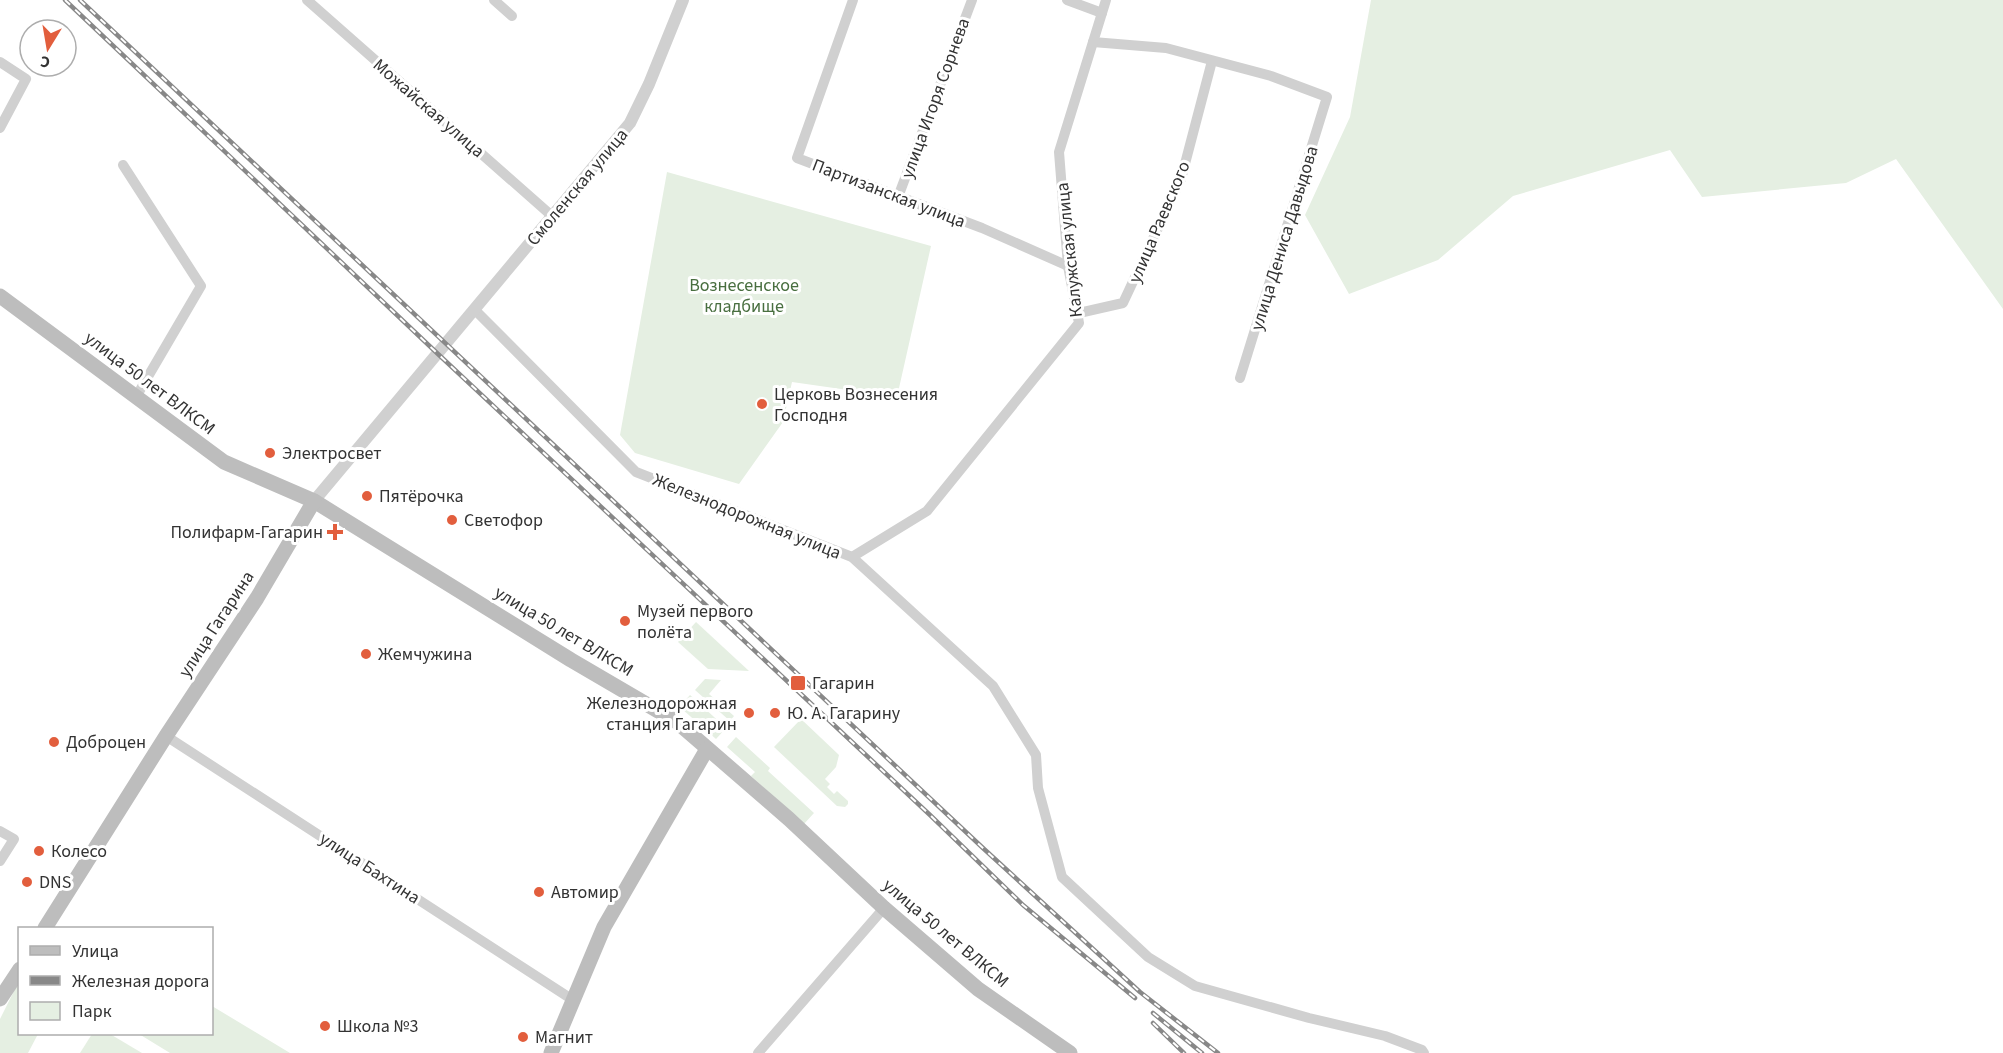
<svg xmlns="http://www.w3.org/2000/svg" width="2003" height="1053" viewBox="0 0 2003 1053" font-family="'Source Sans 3',sans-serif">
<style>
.green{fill:#e5efe2}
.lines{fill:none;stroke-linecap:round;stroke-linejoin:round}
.minor{stroke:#d0d0d0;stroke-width:10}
.tertiary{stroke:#d0d0d0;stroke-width:12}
.secondary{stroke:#bdbdbd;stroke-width:15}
.rail-casing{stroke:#888;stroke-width:4.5}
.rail{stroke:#fff;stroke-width:2;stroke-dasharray:7;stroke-linecap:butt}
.poi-dot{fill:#e25e3d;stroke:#fff;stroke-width:2}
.labels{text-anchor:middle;stroke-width:6;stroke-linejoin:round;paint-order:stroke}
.street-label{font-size:18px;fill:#333;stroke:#fff}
.park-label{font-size:18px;fill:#496f40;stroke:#fff}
.poi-label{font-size:18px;fill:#333;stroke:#fff;text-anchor:start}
</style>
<rect width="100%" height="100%" fill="#fff"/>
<!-- green -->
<g class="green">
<polygon points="1371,0 2003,0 2003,309 1896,159 1846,183 1702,197 1670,150 1513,196 1438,260 1349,294 1305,215 1350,117"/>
<polygon points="667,172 931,246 897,397 792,382 783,422 739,484 635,453 620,435"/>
<polygon points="696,622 749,671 708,669 678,642"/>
<polygon points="705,679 721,680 709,694 734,716 730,721 695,690"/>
<polygon points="690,695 726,728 716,739 682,709 682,704"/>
<polygon points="801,719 839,755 836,767 825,779 830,784 827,787 834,794 837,791 848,801 848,804 845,807 837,806 774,747"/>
<polygon points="736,737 770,768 768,771 814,813 804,824 751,776 755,772 727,747"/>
<polygon points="19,981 20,1034 38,1034 28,1053 0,1053 0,1019"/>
<polygon points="212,1006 290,1053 170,1053 139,1034 212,1034"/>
<polygon points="92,1034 110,1034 142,1053 80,1053"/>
</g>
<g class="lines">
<!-- minor -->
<g class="minor">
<polyline points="307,0 552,216"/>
<polyline points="494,0 512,16"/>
<polyline points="853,0 797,158 982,228 1068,266"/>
<polyline points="1067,0 1102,13"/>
<polyline points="1093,42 1166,48 1271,76 1327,97 1240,378"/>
<polyline points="0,62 26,79 0,128"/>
<polyline points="123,165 201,286 136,397"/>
<polyline points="898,197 972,0"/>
<polyline points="475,310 636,472 852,557 993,686 1036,755 1038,788 1062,877 1148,957 1195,986 1309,1018 1385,1036 1422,1050 1424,1053"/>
<polyline points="1079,313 1123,303 1181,179 1212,61"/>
<polyline points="852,557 927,511 1079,323 1068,266 1059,152 1106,0"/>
<polyline points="166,736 573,1000"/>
<polyline points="0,831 14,839 0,861"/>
<polyline points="758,1053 884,908"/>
</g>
<!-- tertiary -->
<polyline class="tertiary" points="314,501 630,123 649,84 683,0"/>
<!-- secondary -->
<g class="secondary">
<polyline points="0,296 224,462 314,501 571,660 677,722 789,819 884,908 978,989 1070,1053"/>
<polyline points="45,928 166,736 257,598 314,501"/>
<polyline points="0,999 20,969"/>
<polyline points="551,1053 604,927 707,749"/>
</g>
<!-- rail casing -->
<g class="rail-casing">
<g id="rail">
<polyline points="65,0 438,354 930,815 1023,905 1135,998"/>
<polyline points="80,0 984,849 1140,992 1218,1053"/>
<polyline points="1153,1013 1202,1053"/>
<polyline points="1153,1023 1184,1053"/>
</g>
</g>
<!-- rail -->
<use href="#rail" class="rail"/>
</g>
<!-- markers -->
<g class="poi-dot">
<circle cx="762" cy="404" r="6"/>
<circle cx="270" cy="453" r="6"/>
<circle cx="367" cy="496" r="6"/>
<circle cx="452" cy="520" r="6"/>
<path d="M332 523h6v6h6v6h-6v6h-6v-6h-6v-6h6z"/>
<circle cx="625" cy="621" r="6"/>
<circle cx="366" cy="654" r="6"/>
<rect x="790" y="675" width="16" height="16" rx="3"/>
<circle cx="749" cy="713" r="6"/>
<circle cx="775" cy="713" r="6"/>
<circle cx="54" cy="742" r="6"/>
<circle cx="39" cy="851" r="6"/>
<circle cx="27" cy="882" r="6"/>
<circle cx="539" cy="892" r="6"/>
<circle cx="325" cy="1026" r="6"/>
<circle cx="523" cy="1037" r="6"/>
</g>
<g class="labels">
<!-- street labels -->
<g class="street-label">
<text transform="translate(935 98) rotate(-70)" y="6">улица Игоря Сорнева</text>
<text transform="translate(429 108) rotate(41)" y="6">Можайская улица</text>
<text transform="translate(577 187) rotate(-50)" y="6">Смоленская улица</text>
<text transform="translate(889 193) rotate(21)" y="6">Партизанская улица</text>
<text transform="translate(1159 222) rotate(-67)" y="6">улица Раевского</text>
<text transform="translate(1284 238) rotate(-73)" y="6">улица Дениса Давыдова</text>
<text transform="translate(1069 250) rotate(-96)" y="6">Калужская улица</text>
<text transform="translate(150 383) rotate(37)" y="6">улица 50 лет ВЛКСМ</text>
<text transform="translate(747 516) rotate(22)" y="6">Железнодорожная улица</text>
<text transform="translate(216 624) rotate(-57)" y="6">улица Гагарина</text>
<text transform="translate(564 631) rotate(31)" y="6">улица 50 лет ВЛКСМ</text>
<text transform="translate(370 868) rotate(33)" y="6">улица Бахтина</text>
<text transform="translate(946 933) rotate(40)" y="6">улица 50 лет ВЛКСМ</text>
</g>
<!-- park labels -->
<g class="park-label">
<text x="744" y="291">Вознесенское<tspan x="744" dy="21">кладбище</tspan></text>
</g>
<!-- poi labels -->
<g class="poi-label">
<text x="774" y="400">Церковь Вознесения<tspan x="774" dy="21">Господня</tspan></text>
<text x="282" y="459">Электросвет</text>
<text x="379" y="502">Пятёрочка</text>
<text x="464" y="526">Светофор</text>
<text x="323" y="538" text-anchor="end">Полифарм-Гагарин</text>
<text x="637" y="617">Музей первого<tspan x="637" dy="21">полёта</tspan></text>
<text x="378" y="660">Жемчужина</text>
<text x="812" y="689">Гагарин</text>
<text x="737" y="709" text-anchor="end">Железнодорожная<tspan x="737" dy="21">станция Гагарин</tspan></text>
<text x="787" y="719">Ю. А. Гагарину</text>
<text x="66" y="748">Доброцен</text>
<text x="51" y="857">Колесо</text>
<text x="39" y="888">DNS</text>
<text x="551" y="898">Автомир</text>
<text x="337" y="1032">Школа №3</text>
<text x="535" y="1043">Магнит</text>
</g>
</g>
<!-- legend -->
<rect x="18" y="927" width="195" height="108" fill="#ffffff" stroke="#adadad" stroke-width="1.5"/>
<rect x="30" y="946" width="30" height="9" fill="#bdbdbd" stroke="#adadad" stroke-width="1.5"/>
<text x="72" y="957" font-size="18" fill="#333333">Улица</text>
<rect x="30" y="976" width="30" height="9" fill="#888888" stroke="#adadad" stroke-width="1.5"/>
<text x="72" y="987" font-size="18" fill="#333333">Железная дорога</text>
<rect x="30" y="1002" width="30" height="18" fill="#e5efe2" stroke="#adadad" stroke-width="1.5"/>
<text x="72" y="1017" font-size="18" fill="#333333">Парк</text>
<!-- north arrow -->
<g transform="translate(48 48) rotate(191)"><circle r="28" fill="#ffffff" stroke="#adadad" stroke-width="1.5"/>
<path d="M0-4.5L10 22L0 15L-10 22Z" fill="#e25e3d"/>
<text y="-9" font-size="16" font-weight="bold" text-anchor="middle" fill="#333333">С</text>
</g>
</svg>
